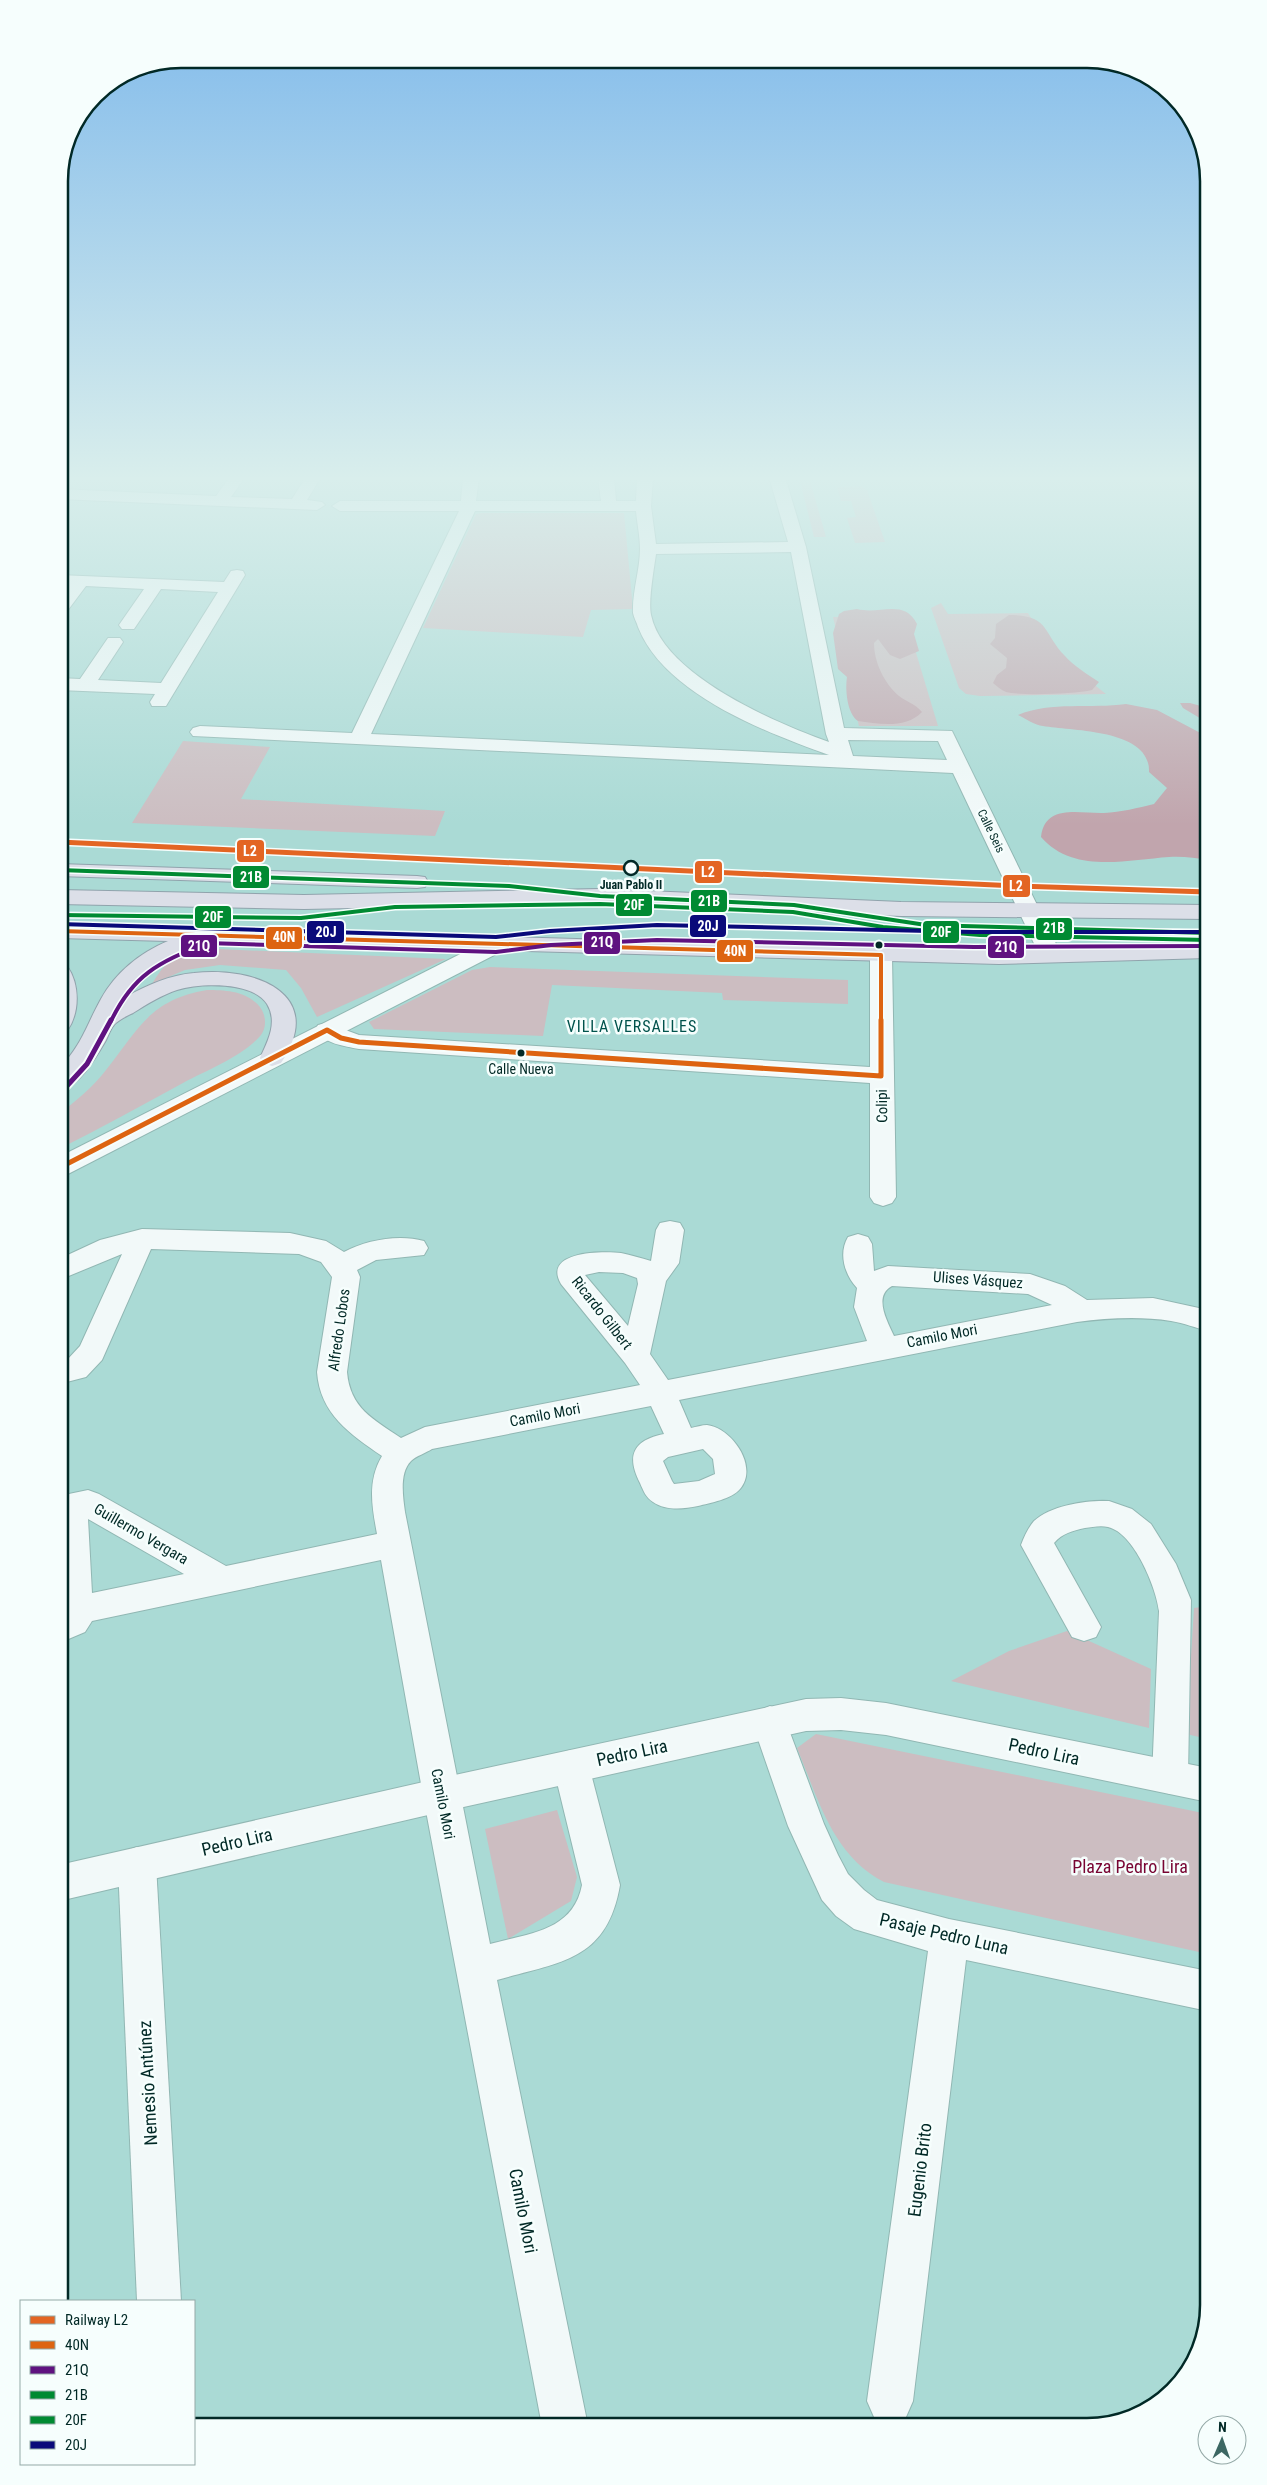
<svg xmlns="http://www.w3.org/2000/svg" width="1267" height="2485" viewBox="0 0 1267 2485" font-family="'Roboto Condensed',sans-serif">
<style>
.green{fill:#ccbdc1}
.forest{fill:#c1a5ad}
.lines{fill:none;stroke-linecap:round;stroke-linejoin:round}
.minor-casing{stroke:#91b7b3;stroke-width:2}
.tertiary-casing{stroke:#91b7b3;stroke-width:2}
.secondary-casing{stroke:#91b7b3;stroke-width:2}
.trunk-casing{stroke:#90a3ac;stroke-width:2}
.minor{fill:#f2f9f9;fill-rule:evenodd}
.tertiary{fill:#f2f9f9;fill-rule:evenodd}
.secondary{fill:#f2f9f9;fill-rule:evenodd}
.trunk{fill:#dcdfe8;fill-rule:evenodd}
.bus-1-far1-casing{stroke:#f6fefd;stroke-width:7}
.bus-1-casing{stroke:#f6fefd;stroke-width:9}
.bus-2-far1-casing{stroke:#f6fefd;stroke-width:7}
.bus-2-casing{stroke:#f6fefd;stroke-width:9}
.bus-3-casing{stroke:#f6fefd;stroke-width:7}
.bus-4-casing{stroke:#f6fefd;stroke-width:7}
.bus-5-casing{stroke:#f6fefd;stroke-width:7}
.bus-1-far1{stroke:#dd6411;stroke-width:4}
.bus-1{stroke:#dd6411;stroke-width:5}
.bus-2-far1{stroke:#5f1280;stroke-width:4}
.bus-2{stroke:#5f1280;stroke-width:5}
.bus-3{stroke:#008a32;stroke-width:4}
.bus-4{stroke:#008a32;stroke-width:4}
.bus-5{stroke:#0a0a7a;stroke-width:4}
.rail-1-casing{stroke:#f6fefd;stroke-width:8}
.rail-1{stroke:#e36523;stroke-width:5}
.stop-dot{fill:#f6fefd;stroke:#012926;stroke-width:2.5}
.bus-dot{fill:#012926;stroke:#f6fefd;stroke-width:2}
.labels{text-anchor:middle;stroke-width:5;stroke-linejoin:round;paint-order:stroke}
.far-street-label{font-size:12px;fill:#012926;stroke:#f6fefd}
.far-stop-label{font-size:12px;font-weight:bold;fill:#012926;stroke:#f6fefd}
.bus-label{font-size:14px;fill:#012926;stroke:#f6fefd}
.street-label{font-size:15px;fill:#012926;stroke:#f6fefd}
.neighbourhood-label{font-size:16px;letter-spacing:1px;fill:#00524c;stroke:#f6fefd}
.near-street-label{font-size:18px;fill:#012926;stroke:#f6fefd}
.near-park-label{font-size:18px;fill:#780432;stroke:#f6fefd}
.rim{fill:none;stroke:#012926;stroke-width:2.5}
.line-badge{stroke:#f6fefd;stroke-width:2}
.badge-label{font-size:14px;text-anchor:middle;font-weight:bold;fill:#fff}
</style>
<rect width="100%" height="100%" fill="#aadad5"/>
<!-- green -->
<g class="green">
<polygon points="799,477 809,477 826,537 814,537"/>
<polygon points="862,486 867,490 885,542 855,543 847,518 856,517 851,501 841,501 837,487"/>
<polygon points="481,513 624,513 633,609 591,610 583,637 423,628 476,514"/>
<path d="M941,603L948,614L1028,613C1048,647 1076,670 1106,694L980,696L966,694L959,688L931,608Z"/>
<polygon points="905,616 938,726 859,726 833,617"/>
<polygon points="183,741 270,747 241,799 445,811 435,836 132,823"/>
<path d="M194,948L446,959L317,1017L301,988L286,970L220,965L185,970L152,984C164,964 172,956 194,948Z"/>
<polygon points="490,967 848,980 848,1004 723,1000 722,993 552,985 543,1036 374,1029 369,1022 472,970"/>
<path d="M207,990C226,990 247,991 260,1007C266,1015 267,1027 261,1035C242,1057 209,1069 183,1083C142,1105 101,1128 59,1149V1114C76,1101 93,1087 106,1070C139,1029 149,1000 207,990Z"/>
<polygon points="1208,1606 1208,1739 1186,1734 1194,1608"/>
<polygon points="1067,1631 1151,1669 1149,1728 951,1681 1009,1651"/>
<path d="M816,1734L1208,1814V1954L884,1882C832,1855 818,1798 797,1748Z"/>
<polygon points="557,1810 577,1877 571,1901 508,1939 485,1829"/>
</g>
<!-- forest -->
<g class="forest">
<path d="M857,609C880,615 904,598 917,624L914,634L919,651L900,659L890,655L878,639L874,643C874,662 884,683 899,696C908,703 913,702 922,712C906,729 879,724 858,721C847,714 845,689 847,677L838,669L833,633L839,614L844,611Z"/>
<path d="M1009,615C1050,615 1042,632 1065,656C1074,666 1087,674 1099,682L1092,690C1074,694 1023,696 1006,692C1001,690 997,686 993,683L997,675L1006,668L1007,658L990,644L995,638L996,624Z"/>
<polygon points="1180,703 1190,703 1208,708 1208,723 1183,708"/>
<path d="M1126,704L1157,710L1208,737V860C1196,858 1182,856 1169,857C1126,860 1073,874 1041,837C1045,803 1080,814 1104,813C1121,812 1138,808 1154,804L1167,788L1149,772C1151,729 1072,731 1043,726C1035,725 1026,719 1018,715C1051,701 1091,709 1126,704Z"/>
</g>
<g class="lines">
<!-- minor casing -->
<g class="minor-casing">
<g id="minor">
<polygon points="230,477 245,477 231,497 292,499 306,477 321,477 307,500 322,502 325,505 317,510 59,499 59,489 216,496"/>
<path d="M463,477H479L476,501H601L598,477H614L616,501H636L637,477H653L651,506L656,544L788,542L769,477H785L806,547L844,728L952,731L1061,954L1058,959L1050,961L1042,959L1039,954L953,773L193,736L190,732L193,728L200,726L352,733L459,511H340L332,506L340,501H461ZM475,511H636C637,523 640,536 640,549C640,570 632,592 633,613C634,618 637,623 638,627C664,694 767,733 829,755L371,734ZM791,552L826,734L829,742C776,723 663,675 651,615C648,601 654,569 656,554ZM848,740L938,741L947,760L853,756Z"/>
<polygon points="237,570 243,571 245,575 166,706 152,706 150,702 155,694 59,690 59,678 80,679 108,638 120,638 123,642 98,680 161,683 218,592 161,589 134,629 122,629 119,625 144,589 86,586 65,614 59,615 59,598 69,585 59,585 59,575 224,582 231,571"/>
<path d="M881,948L889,950L892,955L896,1197L892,1203L883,1206L874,1203L870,1197V1083L359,1049C344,1046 325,1044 315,1030L318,1025L327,1023L359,1035L870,1067V955L873,950Z"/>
<path d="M670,1221L680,1223L684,1230L679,1263L666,1281L650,1354L668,1380L867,1341L854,1307L857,1288C845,1275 838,1254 848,1237L858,1234L868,1237L872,1244L874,1271L888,1266L1030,1274L1065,1286L1087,1300L1153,1298L1208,1310V1331C1196,1328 1184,1323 1171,1321C1140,1316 1108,1318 1077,1322L679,1400L691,1428C696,1427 702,1425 707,1425C732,1428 759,1467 740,1489C732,1499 710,1503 698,1506C683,1509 666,1511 653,1502C646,1498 643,1490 640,1483C626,1456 633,1440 664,1434L651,1406L432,1449C426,1453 416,1456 411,1461C399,1473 403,1497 405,1512L490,1944C528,1933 573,1932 582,1885L553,1766L558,1754L571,1750L584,1754L589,1766L620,1885C607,1961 560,1962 497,1980L588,2426H542L423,1795L381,1560L92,1621L85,1632L59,1643V1613L62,1610C54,1594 59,1525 59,1503L64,1495L88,1490L99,1494L226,1566L377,1534C372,1507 367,1481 382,1456C350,1434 320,1414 317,1372L332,1277L321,1262L299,1254L151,1249L102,1360L86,1377L59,1384V1362L67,1360L80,1346L122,1254L59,1280V1259L100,1240L142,1229L290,1233L326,1241L344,1252C366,1240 399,1234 424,1241L428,1248L424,1255L376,1260L357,1270L360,1277L347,1372C350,1408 373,1419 401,1438L425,1427L640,1385L625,1363L561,1284C542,1251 602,1251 621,1253C631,1255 641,1258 651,1261L656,1230L660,1223ZM599,1272L623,1273L637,1278L638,1284L628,1326L585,1275ZM892,1286L1028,1294L1052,1305L894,1336C887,1321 873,1296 892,1286ZM703,1449L713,1459L715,1474L699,1481L674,1484L672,1481L663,1461L668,1457ZM88,1519L184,1574L92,1593Z"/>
<path d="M1109,1501L1132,1509L1151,1524L1176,1564L1191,1600L1188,1777L1183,1789L1170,1794L1157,1789L1152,1777L1159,1611C1156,1587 1134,1533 1108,1527C1101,1525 1092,1527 1085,1528C1072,1531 1063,1533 1054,1543L1101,1627L1096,1637L1084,1641L1072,1637L1021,1545C1024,1537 1028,1528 1034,1521C1051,1505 1087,1500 1109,1501Z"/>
<polygon points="770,1706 782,1711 824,1824 838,1855 848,1874 864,1890 877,1900 949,1919 1208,1971 1208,2011 966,1960 913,2401 906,2417 890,2424 874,2417 867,2401 928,1951 854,1929 836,1916 822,1900 788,1826 752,1722 758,1711"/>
<polygon points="137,1847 150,1852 156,1865 181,2301 137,2301 118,1865 124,1852"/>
</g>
</g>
<!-- tertiary casing -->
<g class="tertiary-casing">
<polygon id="tertiary" points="841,1698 886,1703 1208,1768 1208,1802 886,1735 841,1730 806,1731 441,1812 59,1901 59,1865 441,1778 806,1699"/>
</g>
<!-- secondary casing -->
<g class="secondary-casing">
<polygon id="secondary" points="496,938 504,940 507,945 504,950 68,1174 59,1177 59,1157 488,940"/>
</g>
<!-- trunk casing -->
<g class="trunk-casing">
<g id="trunk">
<polygon points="59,864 417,876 425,877 428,882 425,887 417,888 59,876"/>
<polygon points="600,889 901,902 1208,905 1208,919 901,916 600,903 304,909 59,904 59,890 304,895"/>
<path d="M59,924L881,948L999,950L1208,944V958L999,964L205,942C175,958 145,967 126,997C147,985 170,975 194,973C253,966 328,993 281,1063L272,1066L263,1063L260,1058C268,1041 278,1022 267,1004C252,981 200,983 177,990C162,995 147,1004 133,1013C127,1016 118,1020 114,1025C110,1029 108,1037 105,1042C95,1059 79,1086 59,1091V1069C83,1043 85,1028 101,999C116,972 140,953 168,941L59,938Z"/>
<path d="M59,964L67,966C80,984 80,1013 67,1031L59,1033Z"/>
</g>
</g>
<!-- minor -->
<use href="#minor" class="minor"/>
<!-- tertiary -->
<use href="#tertiary" class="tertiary"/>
<!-- secondary -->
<use href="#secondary" class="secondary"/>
<!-- trunk -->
<use href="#trunk" class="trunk"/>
<!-- bus-1-far1 casing -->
<g class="bus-1-far1-casing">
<polyline id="bus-1-far1" points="59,931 881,955 881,1021"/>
</g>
<!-- bus-1 casing -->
<g class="bus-1-casing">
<polyline id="bus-1" points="59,1168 327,1030 341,1038 359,1042 881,1076 881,1020"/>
</g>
<!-- bus-2-far1 casing -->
<g class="bus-2-far1-casing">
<path id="bus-2-far1" d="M111,1021C134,973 159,963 206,943L496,952L551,945L657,940L974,947L1208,946"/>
</g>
<!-- bus-2 casing -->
<g class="bus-2-casing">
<polyline id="bus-2" points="65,1088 87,1064 111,1020"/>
</g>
<!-- bus-3 casing -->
<g class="bus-3-casing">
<polyline id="bus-3" points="59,870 509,886 600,896 794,905 926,925 1208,933"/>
</g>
<!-- bus-4 casing -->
<g class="bus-4-casing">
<polyline id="bus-4" points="59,915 301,918 395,907 600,904 793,912 883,927 980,935 1208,940"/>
</g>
<!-- bus-5 casing -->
<g class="bus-5-casing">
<polyline id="bus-5" points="59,924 496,937 550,931 657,925 974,932 1208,932"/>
</g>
<!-- bus-1-far1 -->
<use href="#bus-1-far1" class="bus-1-far1"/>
<!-- bus-1 -->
<use href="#bus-1" class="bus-1"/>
<!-- bus-2-far1 -->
<use href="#bus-2-far1" class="bus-2-far1"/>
<!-- bus-2 -->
<use href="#bus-2" class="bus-2"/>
<!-- bus-3 -->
<use href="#bus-3" class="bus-3"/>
<!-- bus-4 -->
<use href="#bus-4" class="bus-4"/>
<!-- bus-5 -->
<use href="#bus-5" class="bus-5"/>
<!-- rail-1 casing -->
<g class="rail-1-casing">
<polyline id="rail-1" points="59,842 1017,886 1208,892"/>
</g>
<!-- rail-1 -->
<use href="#rail-1" class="rail-1"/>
</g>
<!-- sky -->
<linearGradient id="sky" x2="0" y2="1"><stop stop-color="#80baeb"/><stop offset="0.58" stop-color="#d9eeec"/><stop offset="1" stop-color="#d9eeec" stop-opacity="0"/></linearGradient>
<rect width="1267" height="825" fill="url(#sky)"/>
<!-- markers -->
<circle class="stop-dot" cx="631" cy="868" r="7"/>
<g class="bus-dot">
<circle cx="879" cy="945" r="4.5"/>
<circle cx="521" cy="1053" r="4.5"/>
</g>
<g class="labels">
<!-- far-street labels -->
<g class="far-street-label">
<text transform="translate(991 831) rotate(64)" y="4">Calle Seis</text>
</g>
<!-- far-stop labels -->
<g class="far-stop-label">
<text x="631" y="889">Juan Pablo II</text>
</g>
<!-- bus labels -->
<g class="bus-label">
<text x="521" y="1074">Calle Nueva</text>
</g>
<!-- street labels -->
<g class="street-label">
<text transform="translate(882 1106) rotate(-91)" y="5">Colipi</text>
<text transform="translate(978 1280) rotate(4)" y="5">Ulises Vásquez</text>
<text transform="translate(602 1313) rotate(52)" y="5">Ricardo Gilbert</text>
<text transform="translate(339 1330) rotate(-82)" y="5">Alfredo Lobos</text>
<text transform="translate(942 1336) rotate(-11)" y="5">Camilo Mori</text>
<text transform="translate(545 1415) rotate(-11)" y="5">Camilo Mori</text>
<text transform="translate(141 1534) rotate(30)" y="5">Guillermo Vergara</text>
<text transform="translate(443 1804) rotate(79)" y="5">Camilo Mori</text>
</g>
<!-- neighbourhood labels -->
<g class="neighbourhood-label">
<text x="632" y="1032">VILLA VERSALLES</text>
</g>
<!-- near-street labels -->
<g class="near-street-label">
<text transform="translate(1044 1752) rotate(12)" y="6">Pedro Lira</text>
<text transform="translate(632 1753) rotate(-12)" y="6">Pedro Lira</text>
<text transform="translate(237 1842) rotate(-13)" y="6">Pedro Lira</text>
<text transform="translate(944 1934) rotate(13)" y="6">Pasaje Pedro Luna</text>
<text transform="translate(148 2083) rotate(-93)" y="6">Nemesio Antúnez</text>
<text transform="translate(920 2170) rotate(-83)" y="6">Eugenio Brito</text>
<text transform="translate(523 2211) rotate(79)" y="6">Camilo Mori</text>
</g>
<!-- near-park labels -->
<g class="near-park-label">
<text x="1130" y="1873">Plaza Pedro Lira</text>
</g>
</g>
<!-- crop -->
<path d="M0 0H1267V2485H0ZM181 68H1087A113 113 0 0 1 1200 181V2305A113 113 0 0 1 1087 2418H181A113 113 0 0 1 68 2305V181A113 113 0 0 1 181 68Z" fill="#f6fefd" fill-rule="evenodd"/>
<path class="rim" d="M181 68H1087A113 113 0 0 1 1200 181V2305A113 113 0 0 1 1087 2418H181A113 113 0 0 1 68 2305V181A113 113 0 0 1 181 68Z"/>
<g class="line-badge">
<rect x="236" y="839" width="29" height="24" rx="5" fill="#e36523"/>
<rect x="694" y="860" width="29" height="24" rx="5" fill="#e36523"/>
<rect x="232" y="865" width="38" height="24" rx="5" fill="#008a32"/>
<rect x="1002" y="874" width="29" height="24" rx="5" fill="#e36523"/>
<rect x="690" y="889" width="38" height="24" rx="5" fill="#008a32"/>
<rect x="615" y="893" width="38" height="24" rx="5" fill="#008a32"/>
<rect x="194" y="905" width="38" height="24" rx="5" fill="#008a32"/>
<rect x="689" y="914" width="38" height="24" rx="5" fill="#0a0a7a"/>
<rect x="1035" y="917" width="38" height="24" rx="5" fill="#008a32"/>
<rect x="922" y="920" width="38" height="24" rx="5" fill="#008a32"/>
<rect x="306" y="920" width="39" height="24" rx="5" fill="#0a0a7a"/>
<rect x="265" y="926" width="38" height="24" rx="5" fill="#dd6411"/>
<rect x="583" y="931" width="38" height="24" rx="5" fill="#5f1280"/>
<rect x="180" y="934" width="38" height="24" rx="5" fill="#5f1280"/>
<rect x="987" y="935" width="38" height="24" rx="5" fill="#5f1280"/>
<rect x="716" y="939" width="38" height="24" rx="5" fill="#dd6411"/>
</g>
<g class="badge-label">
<text x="250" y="856">L2</text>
<text x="708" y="877">L2</text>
<text x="251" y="882">21B</text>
<text x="1016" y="891">L2</text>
<text x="709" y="906">21B</text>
<text x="634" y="910">20F</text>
<text x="213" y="922">20F</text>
<text x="708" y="931">20J</text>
<text x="1054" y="933">21B</text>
<text x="941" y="937">20F</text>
<text x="326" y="937">20J</text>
<text x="284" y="942">40N</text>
<text x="602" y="947">21Q</text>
<text x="199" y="951">21Q</text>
<text x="1006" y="952">21Q</text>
<text x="735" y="956">40N</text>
</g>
<!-- legend -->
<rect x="20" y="2300" width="175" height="165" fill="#f6fefd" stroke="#94a9a7"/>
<rect x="30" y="2316" width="25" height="8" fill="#e36523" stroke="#94a9a7"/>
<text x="65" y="2325" font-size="15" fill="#012926">Railway L2</text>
<rect x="30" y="2341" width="25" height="8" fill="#dd6411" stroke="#94a9a7"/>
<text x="65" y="2350" font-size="15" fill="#012926">40N</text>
<rect x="30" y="2366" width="25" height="8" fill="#5f1280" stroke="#94a9a7"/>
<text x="65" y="2375" font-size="15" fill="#012926">21Q</text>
<rect x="30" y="2391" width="25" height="8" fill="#008a32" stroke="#94a9a7"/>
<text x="65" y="2400" font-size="15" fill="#012926">21B</text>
<rect x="30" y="2416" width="25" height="8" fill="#008a32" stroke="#94a9a7"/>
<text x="65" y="2425" font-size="15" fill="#012926">20F</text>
<rect x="30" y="2441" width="25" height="8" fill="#0a0a7a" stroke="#94a9a7"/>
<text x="65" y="2450" font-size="15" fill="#012926">20J</text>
<!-- north arrow -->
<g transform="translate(1222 2440) rotate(2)"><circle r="24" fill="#f6fefd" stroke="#94a9a7"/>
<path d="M0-4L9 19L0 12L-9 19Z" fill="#3c6763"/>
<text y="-8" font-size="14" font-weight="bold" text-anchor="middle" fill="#012926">N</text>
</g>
</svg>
